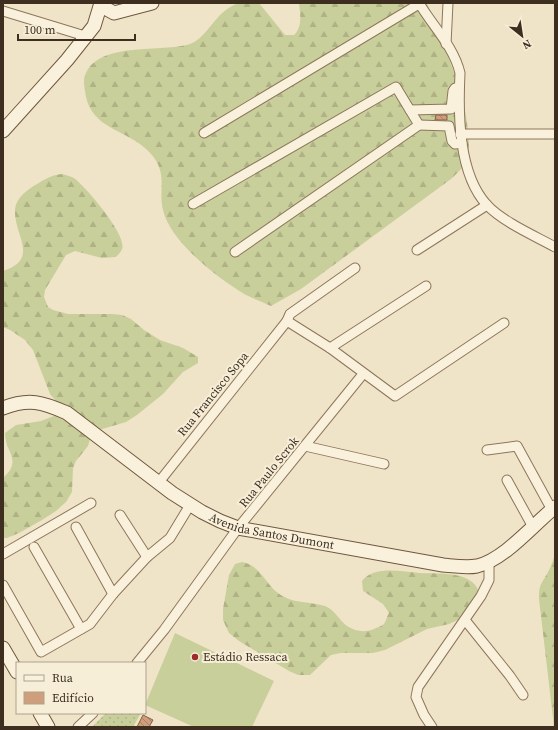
<svg xmlns="http://www.w3.org/2000/svg" width="558" height="730" viewBox="0 0 558 730" font-family="'Source Serif 4',serif">
<style>
.grass{fill:url(#grass-dots)}
.forest{fill:url(#forest-firs)}
.garden{fill:#c9cf9b}
.building{fill:url(#building-back-hatch);stroke:#8d5f41}
.lines{fill:none;stroke-linecap:round;stroke-linejoin:round}
.street-casing{stroke:#8d765c;stroke-width:11}
.secondary-casing{stroke:#6f573f;stroke-width:15}
.street{stroke:#faf1dc;stroke-width:9}
.secondary{stroke:#faf1dc;stroke-width:13}
.poi-dot{fill:#9e2a2b;stroke:#f7eed8;stroke-width:1.5}
.labels{text-anchor:middle;stroke-width:4;stroke-linejoin:round;paint-order:stroke}
.street-label{font-size:12px;fill:#3d2e20;stroke:#f7eed8}
.poi-label{font-size:12px;fill:#3d2e20;stroke:#f7eed8;text-anchor:start}
</style>
<defs>
<pattern id="grass-dots" width="8" height="8" patternUnits="userSpaceOnUse"><rect width="8" height="8" fill="#c9cf9b"/><path d="M2 2h.1M6 6h.1" fill="none" stroke="#aeb285" stroke-width="1.8" stroke-linecap="round"/></pattern>
<pattern id="forest-firs" width="22" height="20" patternUnits="userSpaceOnUse"><rect width="22" height="20" fill="#c9cf9b"/><path d="M5 1l3.5 6h-7zM16 11l3.5 6h-7z" fill="#aeb285"/></pattern>
<pattern id="building-back-hatch" width="6" height="6" patternUnits="userSpaceOnUse"><rect width="6" height="6" fill="#cf9f7d"/><path d="M-1 5l2 2M0 0l6 6M5-1l2 2" fill="none" stroke="#a98266"/></pattern>
</defs>
<rect width="100%" height="100%" fill="#f0e4c8"/>
<!-- grass -->
<polygon class="grass" points="106,713 141,713 133,727 92,727"/>
<!-- forest -->
<g class="forest">
<path d="M238,3H259L285,35H294C303,26 300,14 299,3H427C442,45 464,85 468,131C469,140 470,149 467,158C465,167 457,173 451,179L301,289L271,306C263,302 254,299 246,295C219,279 170,242 163,210C158,189 168,175 152,155C130,128 90,132 85,91C84,86 83,78 86,73C101,41 162,53 190,44C203,39 211,24 220,15C225,10 231,6 238,3Z"/>
<path d="M62,174C66,175 70,176 74,178C85,186 128,236 122,249C121,252 118,255 116,257L102,258L75,251L66,255L45,290L44,297L48,307L53,310L68,314H112L122,315L131,319L144,330L160,340L183,348L198,357V363L183,372L163,394L137,415L126,422L99,430L90,439L88,446L76,461L73,468L72,492L66,502L56,511L42,520L19,533L7,538H3V478C23,460 5,453 5,433L16,425L41,421L59,414L61,407L50,394L33,350L25,340L10,330L3,327V271C41,259 13,234 15,209C16,198 28,189 37,184C45,179 52,175 62,174Z"/>
<path d="M555,554V727H554L539,599C539,584 541,585 548,572C551,567 553,560 555,554Z"/>
<path d="M242,562C260,565 265,583 278,593C292,604 309,601 325,606C335,610 339,620 347,626C357,632 366,633 376,628C378,627 382,626 384,624C386,621 387,616 389,613L383,604L363,591L362,581C375,565 402,572 420,573C440,574 477,570 480,597L460,619L449,624L427,629L385,650L373,653H341L331,655L310,675H298L289,671L239,641L229,633L223,620V609L229,575L235,564Z"/>
</g>
<!-- garden -->
<polygon class="garden" points="175,633 274,681 252,727 194,727 145,705"/>
<!-- building -->
<g class="building">
<polygon points="436,115 447,115 447,120 435,120"/>
<polygon points="143,715 153,720 149,727 137,727"/>
</g>
<g class="lines">
<!-- street casing -->
<g class="street-casing">
<g id="street">
<path d="M419,3C432,25 454,47 460,73C458,113 458,174 487,205C503,222 535,236 555,247"/>
<polyline points="3,11 85,36"/>
<polyline points="446,44 448,3"/>
<polyline points="410,110 451,109 453,91 455,88 459,87"/>
<polyline points="419,125 449,126 452,141 455,144 462,143"/>
<polyline points="204,133 419,4"/>
<polyline points="460,134 555,134"/>
<polyline points="193,204 396,87 419,125 235,252"/>
<polyline points="417,250 487,205"/>
<polyline points="287,321 330,348 395,396 504,323"/>
<polyline points="330,348 426,286"/>
<polyline points="305,446 384,464"/>
<polyline points="487,450 517,446 552,510"/>
<polyline points="507,480 533,527"/>
<polyline points="159,482 287,321 290,314 355,268"/>
<polyline points="120,515 147,557"/>
<polyline points="76,527 113,594"/>
<polyline points="34,547 81,629"/>
<polyline points="3,554 91,503"/>
<polyline points="3,585 41,652 90,624 113,594 147,557 170,538 190,505"/>
<polyline points="465,620 510,676 523,695"/>
<polyline points="137,663 164,630 238,528 363,374"/>
<polyline points="78,727 93,713"/>
<polyline points="432,727 424,715 416,697 418,687 481,596 489,580 489,562"/>
</g>
</g>
<!-- secondary casing -->
<g class="secondary-casing">
<g id="secondary">
<polyline points="105,3 101,4 105,8 114,13 152,3"/>
<polyline points="3,131 67,60 94,26 101,3"/>
<path id="s1" d="M3,408C29,398 42,402 67,413L172,493L202,512L220,521L238,528L443,565C454,566 466,568 477,566C504,560 534,524 555,507"/>
<polyline points="3,648 17,672"/>
<polyline points="40,713 48,727"/>
</g>
</g>
<!-- street -->
<use href="#street" class="street"/>
<!-- secondary -->
<use href="#secondary" class="secondary"/>
</g>
<!-- markers -->
<circle class="poi-dot" cx="195" cy="657" r="4"/>
<g class="labels">
<!-- street labels -->
<g class="street-label">
<text transform="translate(213 394) rotate(-51)" y="4">Rua Francisco Sopa</text>
<text transform="translate(269 472) rotate(-51)" y="4">Rua Paulo Scrok</text>
<text dy="4" stroke="none"><textPath href="#s1" startOffset="307">Avenida Santos Dumont</textPath></text>
</g>
<!-- poi labels -->
<g class="poi-label">
<text x="203" y="661">Estádio Ressaca</text>
</g>
</g>
<!-- border -->
<rect width="558" height="730" fill="none" stroke="#3d2e20" stroke-width="8"/>
<!-- legend -->
<rect x="16" y="662" width="130" height="52" fill="#f7eed8" stroke="#ada18e"/>
<rect x="24" y="675" width="20" height="6" fill="#faf1dc" stroke="#ada18e"/>
<text x="52" y="682" font-size="12" fill="#3d2e20">Rua</text>
<rect x="24" y="692" width="20" height="12" fill="#cf9f7d" stroke="#ada18e"/>
<text x="52" y="702" font-size="12" fill="#3d2e20">Edifício</text>
<!-- north arrow -->
<g transform="translate(522 36) rotate(150)" stroke="#f7eed8" stroke-width="3" paint-order="stroke">
<path d="M0-3L7 15L0 10L-7 15Z" fill="#3d2e20"/>
<text y="-6" font-size="11" font-weight="bold" text-anchor="middle" fill="#3d2e20">N</text>
</g>
<!-- scale -->
<path d="M18 34v6h117v-6" fill="none" stroke="#3d2e20" stroke-width="2"/>
<text x="24" y="34" font-size="12" fill="#3d2e20" stroke="#f7eed8" stroke-width="3" paint-order="stroke">100 m</text>
</svg>
